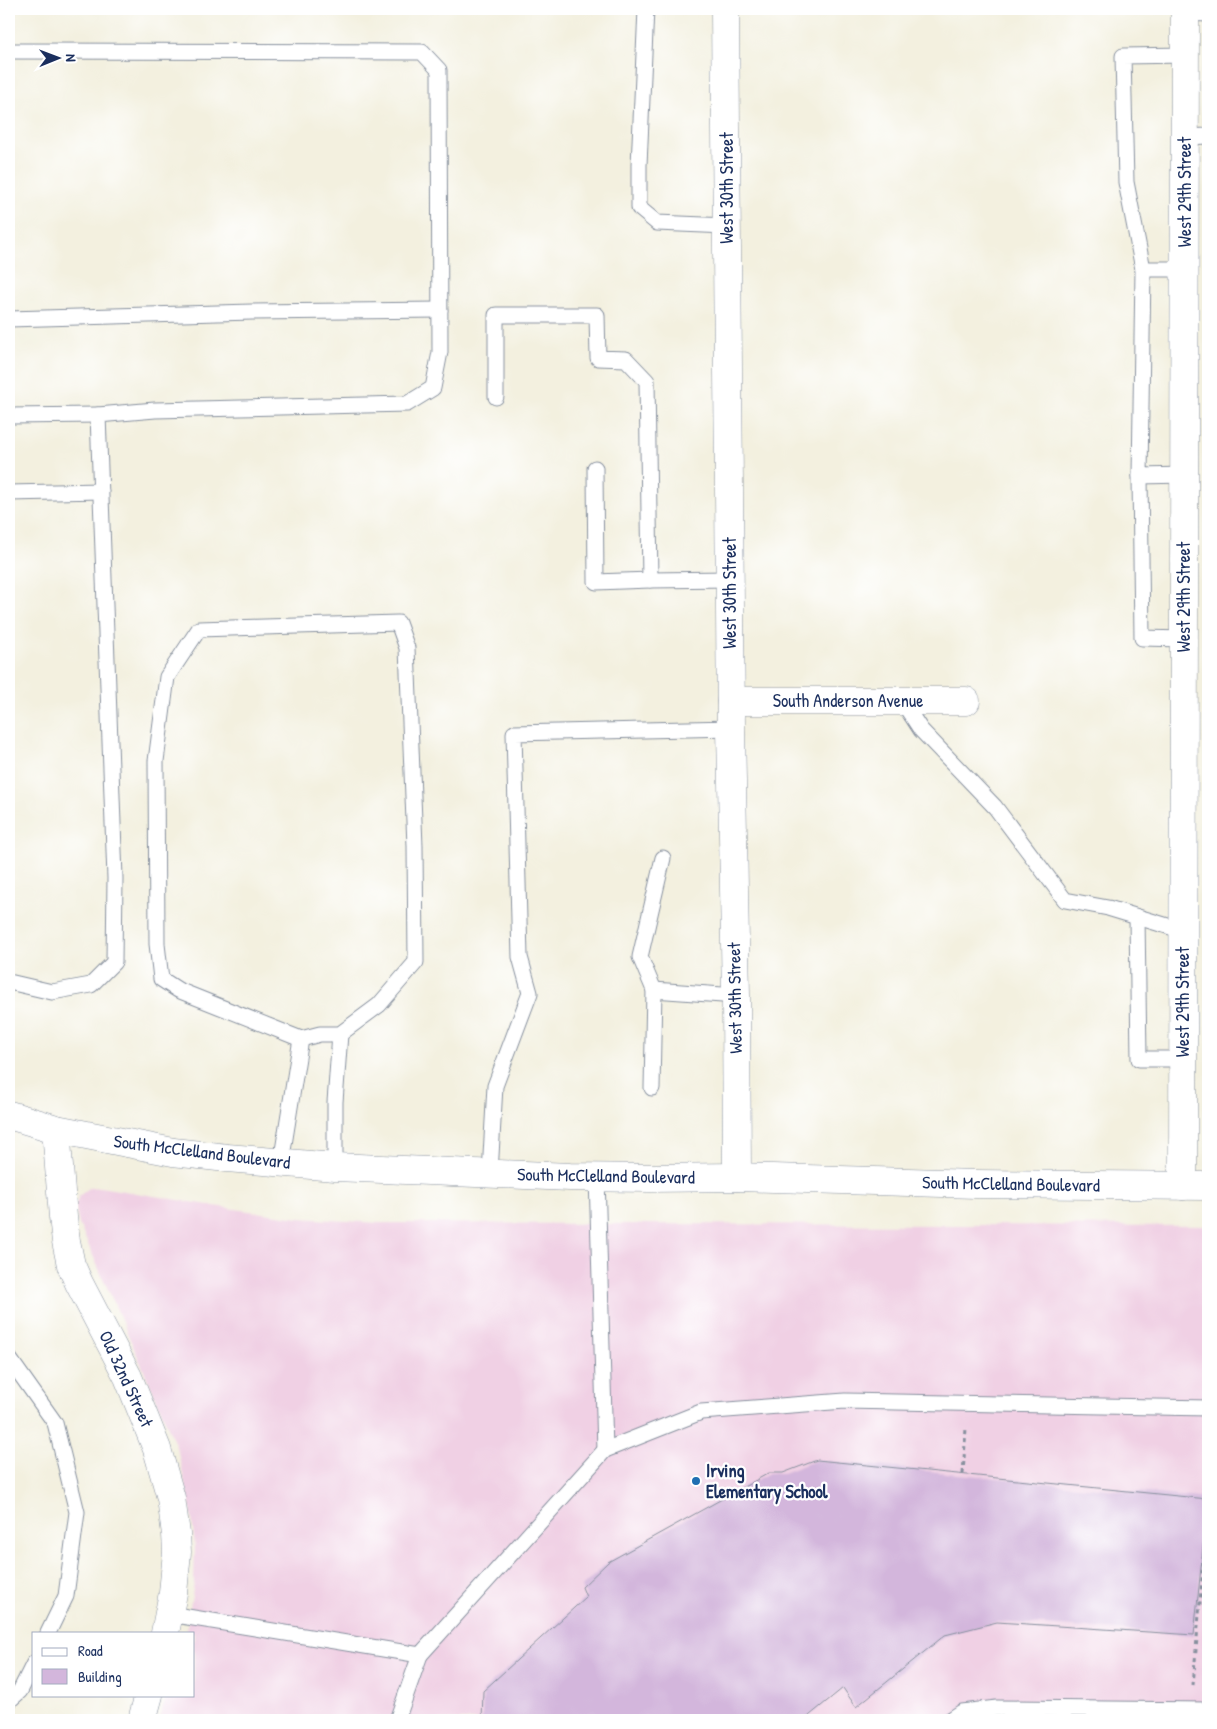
<svg xmlns="http://www.w3.org/2000/svg" width="1217" height="1729" viewBox="0 0 1217 1729" font-family="'Patrick Hand',sans-serif">
<style>
.built{fill:#f0d0e4}
.building{fill:#d3b6dc}
.lines{fill:none;stroke-linecap:round;stroke-linejoin:round}
.service-casing{stroke:#87909e;stroke-width:17}
.minor-casing{stroke:#87909e;stroke-width:29}
.secondary-casing{stroke:#87909e;stroke-width:29}
.path{stroke:#87909e;stroke-width:3;stroke-dasharray:4 4;stroke-linecap:butt}
.service{stroke:#fff;stroke-width:15}
.minor{stroke:#fff;stroke-width:28}
.secondary{stroke:#fff;stroke-width:28}
.poi-dot{fill:#1f6fb2;stroke:#fff;stroke-width:2}
.labels{text-anchor:middle;stroke-width:4.5;stroke-linejoin:round;paint-order:stroke}
.street-label{font-size:18px;fill:#1b2f5e;stroke:#fff}
.poi-label{font-size:18px;font-weight:bold;fill:#1b2f5e;stroke:#fff;text-anchor:start}
</style>
<rect width="100%" height="100%" fill="#fff"/>
<filter id="ink" filterUnits="userSpaceOnUse"><feTurbulence type="fractalNoise" baseFrequency=".02" numOctaves="2"/><feDisplacementMap in="SourceGraphic" scale="10" xChannelSelector="R" yChannelSelector="G"/><feConvolveMatrix kernelMatrix="1 2 1 2 8 2 1 2 1" color-interpolation-filters="sRGB"/></filter>
<filter id="wash" filterUnits="userSpaceOnUse"><feTurbulence type="fractalNoise" baseFrequency=".0096" numOctaves="4" result="noise"/><feDisplacementMap in="SourceGraphic" scale="20" xChannelSelector="R" yChannelSelector="G"/><feGaussianBlur stdDeviation="1.12" result="paint"/><feColorMatrix in="noise" values="0 0 0 0 0 0 0 0 0 0 0 0 0 0 0 0 0 1.4 0 .05"/><feComposite in="paint" operator="in"/></filter>
<g filter="url(#wash)">
<rect width="100%" height="100%" fill="#f3f0df"/>
<!-- built -->
<polygon class="built" points="100,1187 214,1206 299,1218 380,1223 1208,1226 1208,1720 159,1720 167,1695 194,1695 194,1633 186,1633 194,1583 195,1547 191,1510 178,1452 160,1407 79,1224 75,1206 79,1196 89,1188"/>
<g id="blocks">
<!-- building -->
<polygon class="building" points="817,1460 1208,1499 1194,1635 997,1622 945,1635 856,1707 843,1688 804,1720 650,1720 646,1715 640,1720 482,1720 483,1691 586,1597 582,1587 608,1562 769,1473 783,1473"/>
</g>
</g>
<g filter="url(#ink)">
<use href="#blocks" fill-opacity="0" stroke="#87909e" stroke-width="1"/>
<g class="lines">
<!-- service casing -->
<g class="service-casing">
<g id="service">
<polyline points="646,9 639,165 639,208 657,223 727,226"/>
<polyline points="1185,13 1208,14"/>
<polyline points="9,51 422,52 439,70 440,352 433,388 407,404 155,410 98,415 115,878 114,962 91,985 52,992 9,982"/>
<polyline points="1185,137 1208,136"/>
<polyline points="1143,269 1140,476 1185,475"/>
<polyline points="1185,269 1143,269 1126,182 1123,56 1186,55"/>
<polyline points="9,319 252,312 440,310"/>
<polyline points="496,397 496,315 597,315 598,358 626,359 647,381 650,580 730,579"/>
<polyline points="9,416 98,415"/>
<polyline points="595,468 596,582 650,580"/>
<polyline points="1140,476 1142,638 1184,639"/>
<polyline points="9,493 101,491"/>
<polygon points="398,623 407,648 415,846 416,962 379,1005 340,1034 320,1034 301,1039 178,990 161,979 157,944 156,761 167,677 199,629"/>
<polyline points="902,701 921,730 995,807 1065,900 1108,908 1184,931"/>
<polyline points="1137,917 1139,1059 1183,1059"/>
<polyline points="654,990 640,957 663,858"/>
<polyline points="652,1088 654,990 736,996"/>
<polyline points="281,1163 301,1039"/>
<polyline points="335,1167 335,1102 340,1034"/>
<polyline points="490,1173 495,1086 530,993 520,957 514,733 731,728"/>
<polyline points="597,1177 605,1450"/>
<polyline points="9,1358 55,1423 77,1512 66,1596 48,1633"/>
<polyline points="169,1614 420,1655 605,1450 701,1412 845,1401 1208,1408"/>
<polyline points="9,1701 20,1691 34,1663"/>
<polyline points="397,1720 420,1655"/>
<polyline points="950,1720 962,1712 997,1708 1208,1710"/>
</g>
</g>
<!-- minor casing -->
<g class="minor-casing">
<g id="minor">
<polyline points="725,9 731,728 736,996 737,1177"/>
<polyline points="731,701 966,701"/>
<polyline points="56,1129 63,1217 66,1241 71,1265 79,1283 128,1377 157,1449 171,1498 176,1534 177,1552 173,1593 165,1633"/>
<polyline points="1183,1186 1185,9"/>
<polyline points="142,1720 149,1695"/>
</g>
</g>
<!-- secondary casing -->
<g class="secondary-casing">
<polyline id="secondary" points="9,1115 56,1129 173,1152 227,1158 335,1167 570,1177 650,1178 737,1177 976,1184 1208,1186"/>
</g>
<!-- path -->
<g class="path">
<polyline points="963,1474 966,1428"/>
<polyline points="1193,1685 1208,1509"/>
</g>
<!-- service -->
<use href="#service" class="service"/>
<!-- minor -->
<use href="#minor" class="minor"/>
<!-- secondary -->
<use href="#secondary" class="secondary"/>
</g>
</g>
<!-- markers -->
<circle class="poi-dot" cx="696" cy="1481" r="5"/>
<g class="labels">
<!-- street labels -->
<g class="street-label">
<text transform="translate(727 188) rotate(-90)" y="6">West 30th Street</text>
<text transform="translate(1185 192) rotate(-90)" y="6">West 29th Street</text>
<text transform="translate(730 593) rotate(-90)" y="6">West 30th Street</text>
<text transform="translate(1184 597) rotate(-90)" y="6">West 29th Street</text>
<text x="848" y="707">South Anderson Avenue</text>
<text transform="translate(735 998) rotate(-91)" y="6">West 30th Street</text>
<text transform="translate(1183 1002) rotate(-90)" y="6">West 29th Street</text>
<text transform="translate(202 1152) rotate(7)" y="6">South McClelland Boulevard</text>
<text transform="translate(606 1176) rotate(1)" y="6">South McClelland Boulevard</text>
<text transform="translate(1011 1184) rotate(1)" y="6">South McClelland Boulevard</text>
<text transform="translate(126 1379) rotate(65)" y="6">Old 32nd Street</text>
</g>
<!-- poi labels -->
<g class="poi-label">
<text x="706" y="1477">Irving<tspan x="706" dy="21">Elementary School</tspan></text>
</g>
</g>
<!-- margin -->
<rect width="1217" height="1729" fill="none" stroke="#fff" stroke-width="30"/>
<!-- legend -->
<rect x="32" y="1632" width="162" height="65" fill="#ffffff" stroke="#a4acbf"/>
<rect x="42" y="1648" width="25" height="8" fill="#ffffff" stroke="#a4acbf"/>
<text x="78" y="1656" font-size="15" fill="#1b2f5e">Road</text>
<rect x="42" y="1669" width="25" height="15" fill="#d3b6dc" stroke="#a4acbf"/>
<text x="78" y="1682" font-size="15" fill="#1b2f5e">Building</text>
<!-- north arrow -->
<g transform="translate(58 58) rotate(89)" stroke="#ffffff" stroke-width="4" paint-order="stroke">
<path d="M0-4L9 19L0 12L-9 19Z" fill="#1b2f5e"/>
<text y="-8" font-size="14" font-weight="bold" text-anchor="middle" fill="#1b2f5e">N</text>
</g>
</svg>
